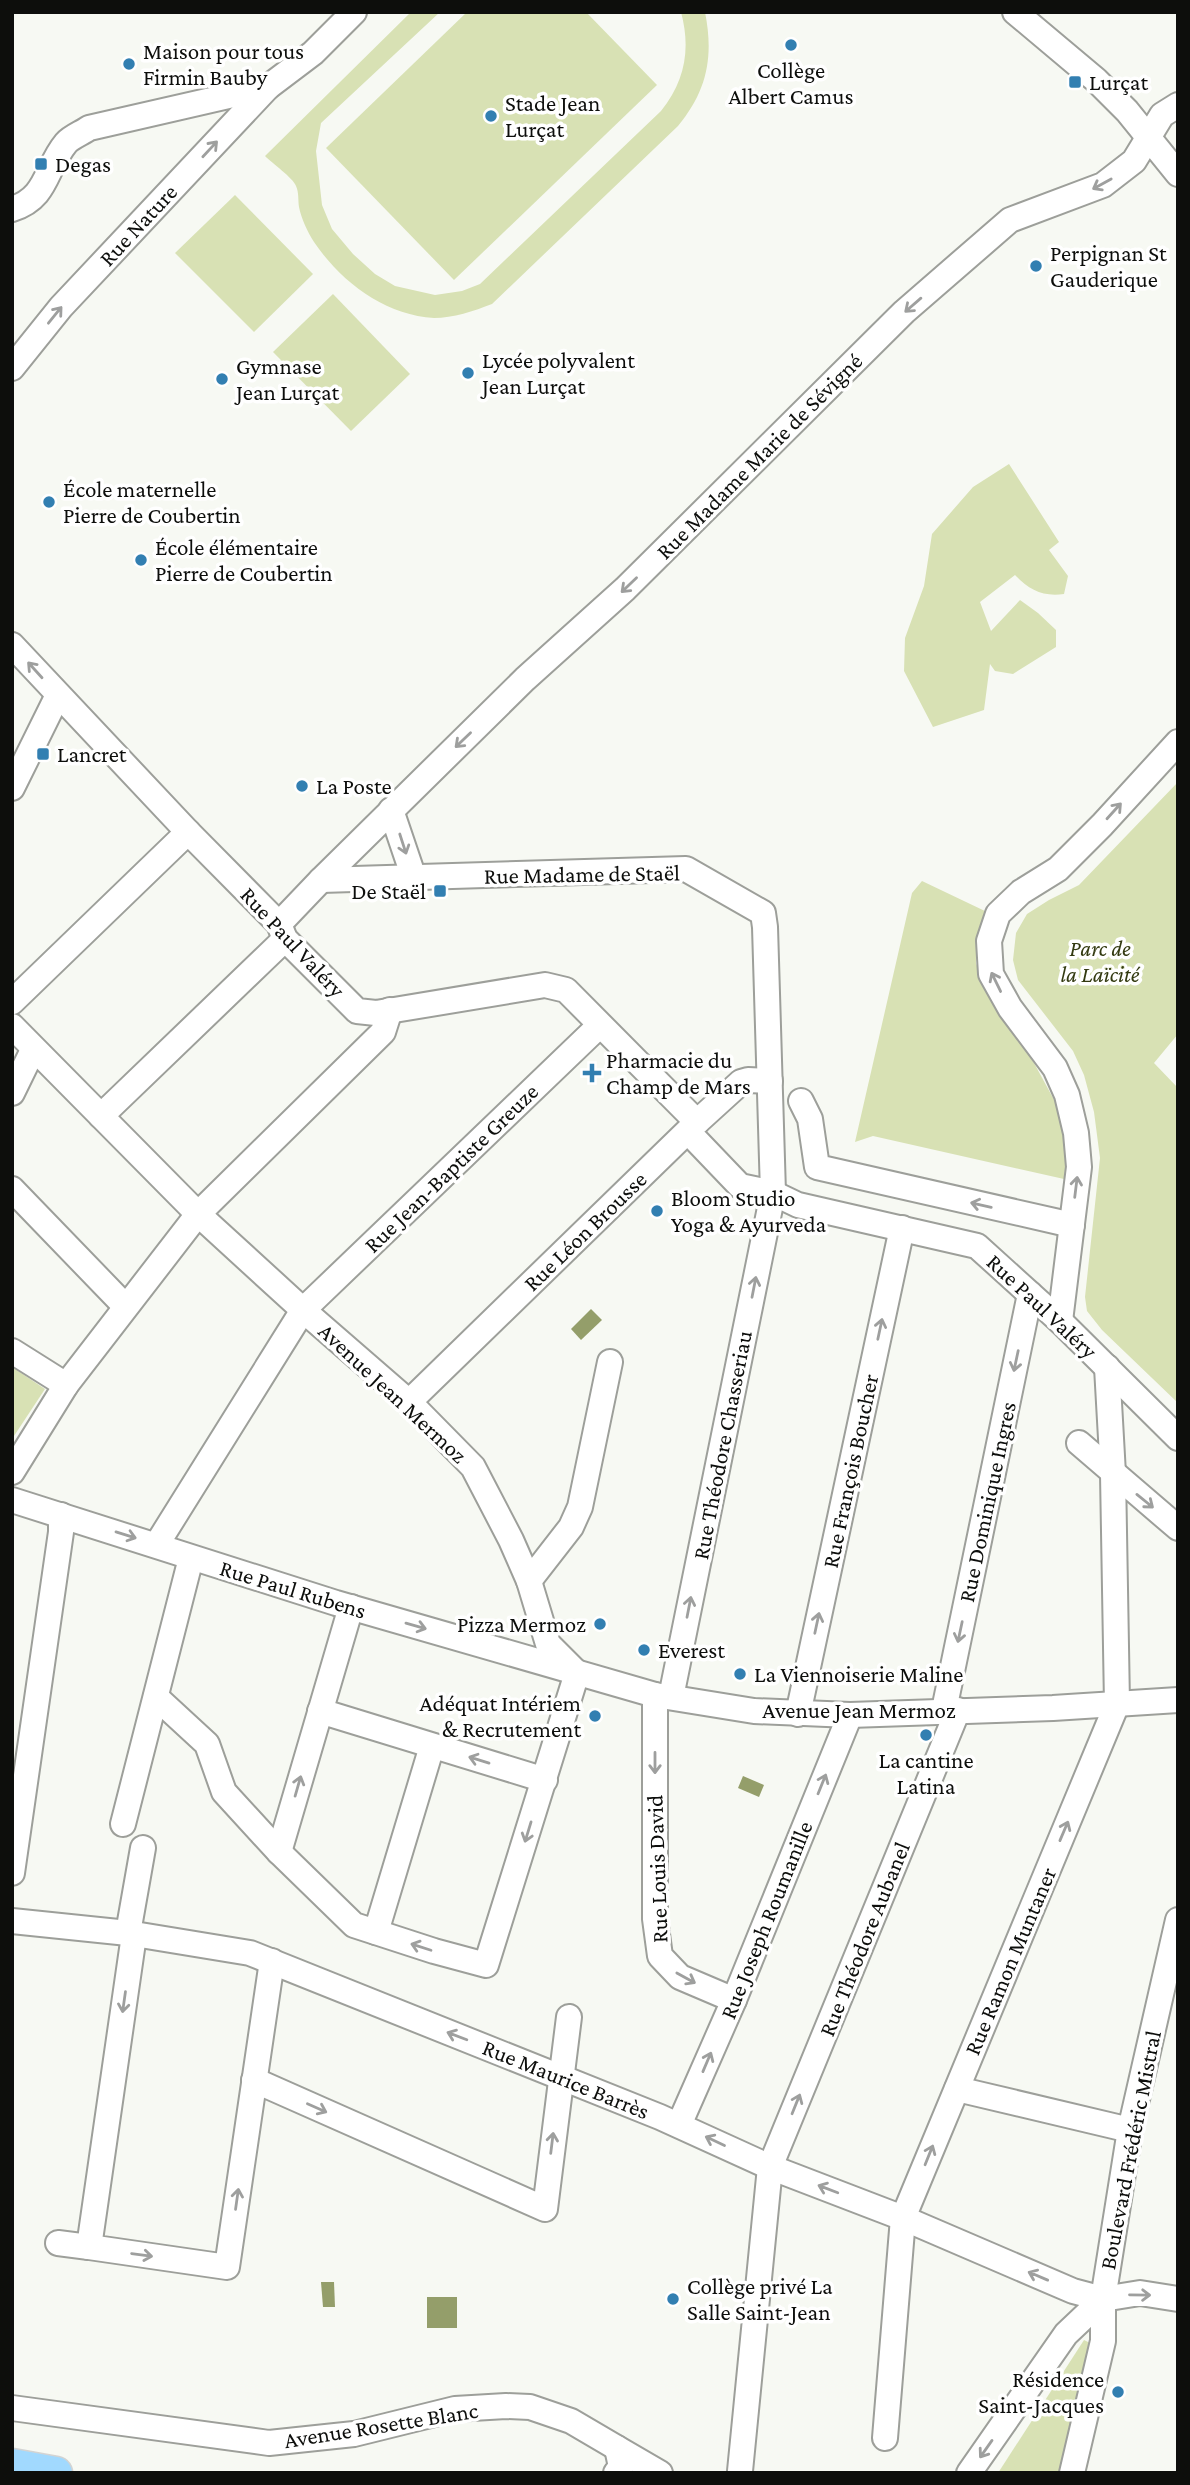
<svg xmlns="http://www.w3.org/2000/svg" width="1190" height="2485" viewBox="0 0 1190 2485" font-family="'Crimson Pro',serif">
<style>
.green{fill:#d8e1b4}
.water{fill:#949e6a}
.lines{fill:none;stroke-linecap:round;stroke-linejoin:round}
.minor-casing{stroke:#9d9f9a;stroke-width:28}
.major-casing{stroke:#d3d4d3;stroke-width:35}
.minor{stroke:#fff;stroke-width:24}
.major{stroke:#a1d9fe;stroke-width:32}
.oneway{stroke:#9e9f9e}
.poi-dot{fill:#327fb1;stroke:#fff;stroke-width:2.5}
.labels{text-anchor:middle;stroke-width:7;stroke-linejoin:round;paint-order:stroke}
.poi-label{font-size:23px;fill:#0d0e0c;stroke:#fff;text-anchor:start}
.street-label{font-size:23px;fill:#0d0e0c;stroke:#fff}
.park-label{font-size:23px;font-style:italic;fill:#333a11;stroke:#fff}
</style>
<rect width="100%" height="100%" fill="#f7f9f3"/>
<!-- green -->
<g class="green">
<path d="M411,12H440L321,123L316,151L322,205L332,229L353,254L375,274L395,286L435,295L462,291L480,284L661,111C685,81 691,49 681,12H705C714,57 707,91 678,126L492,304C474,311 453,318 434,318C385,315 341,282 314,242C308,233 301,218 299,207C298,201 299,192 296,186C293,178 272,163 265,156Z"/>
<polygon points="467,12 586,12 657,85 454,280 326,148"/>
<polygon points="235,195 313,274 254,332 175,253"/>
<polygon points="333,294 410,374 351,431 273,352"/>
<path d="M1009,464L1059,542L1049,550L1068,576L1064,594C1043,597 1029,590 1015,575L980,602L991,631L1020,600L1038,613L1056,630V647L1013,674L995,671L990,664L984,710L933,727L904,671L905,638L924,586L932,534L973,487Z"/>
<polygon points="1178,782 1178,1034 1154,1063 1178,1088 1178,1403 1102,1330 1087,1311 1085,1297 1100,1158 1094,1112 1084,1075 1073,1051 1018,980 1013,960 1016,933 1027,914 1049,900 1079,885"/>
<polygon points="922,881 987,912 977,937 976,963 985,988 1034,1063 1058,1107 1069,1137 1064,1179 873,1136 855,1142 912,893"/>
<polygon points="12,1367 45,1389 12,1439"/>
<polygon points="1084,2340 1090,2343 1060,2473 998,2473"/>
</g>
<!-- water -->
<g class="water">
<polygon points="591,1309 602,1320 581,1340 571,1329"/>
<polygon points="743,1776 764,1785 759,1797 738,1788"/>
<polygon points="321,2282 334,2282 335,2307 323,2307"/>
<rect x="427" y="2297" width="30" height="31"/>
</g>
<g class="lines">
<!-- minor casing -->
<g class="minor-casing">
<g id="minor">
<polyline points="1015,12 1096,80 1127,111 1178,174"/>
<path d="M12,209C48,198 45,168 66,143C71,137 82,133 89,128L268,87L313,53L354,12"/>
<polyline points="12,368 61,307 268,87"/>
<polyline points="12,645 188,832 279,924 285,939 357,1011 376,1013 545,985 566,990 697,1122"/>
<polyline points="12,788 58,695"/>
<polyline points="391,810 414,878"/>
<polyline points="321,880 686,869 763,913 765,927 773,1193 671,1697"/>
<polyline points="279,924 321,880 525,679 625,589 904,312 1010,220 1103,185 1134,161 1162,115 1178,105"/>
<polyline points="12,1002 188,832"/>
<polyline points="12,1026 198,1214 303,1310 409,1402 473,1467 511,1540 529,1581 548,1644 576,1672"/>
<polyline points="12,1093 33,1050"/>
<polyline points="801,1101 810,1119 817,1167 1072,1225"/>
<polyline points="101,1116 285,939"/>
<polyline points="695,1139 740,1186 773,1193 798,1205 977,1246 1060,1321 1178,1438"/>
<polyline points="12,1189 125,1306"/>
<polyline points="1060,1321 1079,1167 1076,1133 1067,1095 1055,1068 1010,1008 991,974 989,941 998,914 1021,892 1058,869 1102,825 1178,742"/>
<polyline points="12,1351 66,1385"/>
<polyline points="409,1402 697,1122 741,1082 748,1080 770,1081"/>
<polyline points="1079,1443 1178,1528"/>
<polyline points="12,1472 66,1385 198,1214 383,1032 390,1010"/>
<polyline points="12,1500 336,1603 655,1695 754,1711 850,1715 1053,1708 1178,1700"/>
<polyline points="157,1544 303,1310 599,1026"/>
<polyline points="529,1581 571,1527 580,1507 610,1362"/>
<polyline points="655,1695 655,1919 660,1956 680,1977 734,2000"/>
<polyline points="156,1697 207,1744 224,1792 279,1852 354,1925 434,1951 486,1965 577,1673"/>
<polyline points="944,1710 1030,1294"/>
<polyline points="320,1711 545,1780"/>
<polyline points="798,1714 902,1228"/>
<polyline points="123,1824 191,1558"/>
<polyline points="279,1852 351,1607"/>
<polyline points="12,1873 61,1532 61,1515"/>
<polyline points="12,1921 128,1933 250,1953 660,2117 770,2167 903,2218 1073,2291 1103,2299 1140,2293 1178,2299"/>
<polyline points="376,1932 432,1746"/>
<polyline points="128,1933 143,1848"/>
<polyline points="134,1935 89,2247 227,2267 272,1961"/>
<polyline points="254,2080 545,2209 569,2017"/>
<polyline points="957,2089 1130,2130"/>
<polyline points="679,2125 734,2000 850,1715"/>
<polyline points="58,2243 89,2247"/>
<polyline points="12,2408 269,2443 354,2434 455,2409 506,2406 530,2407 571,2421 617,2448"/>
<polyline points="885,2438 903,2218 1117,1704 1113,1474 1107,1367"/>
<polyline points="740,2471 770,2167 958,1710"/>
<polyline points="616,2473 621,2467 617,2448 660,2473"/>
<polyline points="969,2473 1066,2334 1103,2299"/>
<polyline points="1072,2473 1103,2341 1103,2299 1130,2130 1178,1920"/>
</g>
</g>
<!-- major casing -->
<g class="major-casing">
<polyline id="major" points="12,2465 56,2473"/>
</g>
<!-- minor -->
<use href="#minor" class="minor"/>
<!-- major -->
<use href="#major" class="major"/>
</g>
<!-- one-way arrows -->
<defs><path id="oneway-shaft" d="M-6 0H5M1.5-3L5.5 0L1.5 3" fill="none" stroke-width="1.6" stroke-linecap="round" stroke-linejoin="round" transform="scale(1.75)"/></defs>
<g class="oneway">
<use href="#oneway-shaft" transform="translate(210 149) rotate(-47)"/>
<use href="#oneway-shaft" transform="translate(1102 184) rotate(151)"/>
<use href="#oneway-shaft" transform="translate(913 305) rotate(139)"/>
<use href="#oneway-shaft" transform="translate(55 315) rotate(-51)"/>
<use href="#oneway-shaft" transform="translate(629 585) rotate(136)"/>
<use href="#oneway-shaft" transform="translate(35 670) rotate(-132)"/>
<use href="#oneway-shaft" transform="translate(463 740) rotate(136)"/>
<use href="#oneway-shaft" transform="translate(1114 811) rotate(-48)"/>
<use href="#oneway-shaft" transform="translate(403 844) rotate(72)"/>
<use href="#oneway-shaft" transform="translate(996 982) rotate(-116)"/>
<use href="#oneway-shaft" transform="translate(1076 1187) rotate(-83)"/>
<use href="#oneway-shaft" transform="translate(981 1205) rotate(-167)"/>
<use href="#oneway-shaft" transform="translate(754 1287) rotate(-79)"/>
<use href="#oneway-shaft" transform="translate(880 1329) rotate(-78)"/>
<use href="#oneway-shaft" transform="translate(1016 1361) rotate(102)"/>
<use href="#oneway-shaft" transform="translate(1145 1501) rotate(39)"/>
<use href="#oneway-shaft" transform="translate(126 1535) rotate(17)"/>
<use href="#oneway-shaft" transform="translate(689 1607) rotate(-79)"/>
<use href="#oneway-shaft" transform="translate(817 1623) rotate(-78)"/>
<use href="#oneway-shaft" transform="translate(416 1626) rotate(16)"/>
<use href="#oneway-shaft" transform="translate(960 1632) rotate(102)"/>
<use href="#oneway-shaft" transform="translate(479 1760) rotate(-163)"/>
<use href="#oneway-shaft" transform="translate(655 1763) rotate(90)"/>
<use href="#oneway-shaft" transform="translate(822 1784) rotate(-68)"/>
<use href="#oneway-shaft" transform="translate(298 1786) rotate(-74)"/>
<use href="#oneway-shaft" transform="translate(1064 1831) rotate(-67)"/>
<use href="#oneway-shaft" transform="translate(528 1832) rotate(107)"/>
<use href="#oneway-shaft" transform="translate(421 1947) rotate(-162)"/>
<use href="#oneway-shaft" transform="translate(686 1978) rotate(29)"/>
<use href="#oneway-shaft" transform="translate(124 2002) rotate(98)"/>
<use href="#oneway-shaft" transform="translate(457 2036) rotate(-159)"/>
<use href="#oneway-shaft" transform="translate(707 2062) rotate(-67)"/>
<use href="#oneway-shaft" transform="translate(796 2104) rotate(-68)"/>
<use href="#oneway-shaft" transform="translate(317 2108) rotate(24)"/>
<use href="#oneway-shaft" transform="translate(715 2141) rotate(-155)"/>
<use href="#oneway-shaft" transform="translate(552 2143) rotate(-83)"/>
<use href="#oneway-shaft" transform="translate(929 2155) rotate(-68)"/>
<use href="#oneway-shaft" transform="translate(828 2189) rotate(-159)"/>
<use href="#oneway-shaft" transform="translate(237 2199) rotate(-82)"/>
<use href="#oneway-shaft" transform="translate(142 2255) rotate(8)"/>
<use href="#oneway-shaft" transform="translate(1038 2276) rotate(-157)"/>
<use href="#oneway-shaft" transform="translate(1140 2295) rotate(1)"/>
<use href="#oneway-shaft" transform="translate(986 2449) rotate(125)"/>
</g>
<!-- markers -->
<g class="poi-dot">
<circle cx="791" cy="45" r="7"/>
<circle cx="129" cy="64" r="7"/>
<rect x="1068" y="75" width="14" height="14" rx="3.5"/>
<circle cx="491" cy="116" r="7"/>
<rect x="34" y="157" width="14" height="14" rx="3.5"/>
<circle cx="1036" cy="266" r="7"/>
<circle cx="468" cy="373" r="7"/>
<circle cx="222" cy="379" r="7"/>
<circle cx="49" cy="502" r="7"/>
<circle cx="141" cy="560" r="7"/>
<rect x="36" y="747" width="14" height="14" rx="3.5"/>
<circle cx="302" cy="786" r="7"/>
<rect x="433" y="884" width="14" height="14" rx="3.5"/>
<path d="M588.5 1062.5h7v7h7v7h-7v7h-7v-7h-7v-7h7z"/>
<circle cx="657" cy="1211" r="7"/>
<circle cx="600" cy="1624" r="7"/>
<circle cx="644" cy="1650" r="7"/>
<circle cx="740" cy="1674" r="7"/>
<circle cx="595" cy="1716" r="7"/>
<circle cx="926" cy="1735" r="7"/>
<circle cx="673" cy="2299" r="7"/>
<circle cx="1118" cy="2392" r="7"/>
</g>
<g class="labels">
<!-- poi labels -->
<g class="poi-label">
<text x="143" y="59">Maison pour tous<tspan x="143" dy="26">Firmin Bauby</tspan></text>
<text x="791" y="78" text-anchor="middle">Collège<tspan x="791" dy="26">Albert Camus</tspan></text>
<text x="1089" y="90">Lurçat</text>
<text x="505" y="111">Stade Jean<tspan x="505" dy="26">Lurçat</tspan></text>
<text x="55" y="172">Degas</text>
<text x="1050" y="261">Perpignan St<tspan x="1050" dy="26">Gauderique</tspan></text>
<text x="482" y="368">Lycée polyvalent<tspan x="482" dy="26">Jean Lurçat</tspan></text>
<text x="236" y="374">Gymnase<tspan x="236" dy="26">Jean Lurçat</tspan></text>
<text x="63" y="497">École maternelle<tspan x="63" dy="26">Pierre de Coubertin</tspan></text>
<text x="155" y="555">École élémentaire<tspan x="155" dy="26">Pierre de Coubertin</tspan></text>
<text x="57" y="762">Lancret</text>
<text x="316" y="794">La Poste</text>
<text x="426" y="899" text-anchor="end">De Staël</text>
<text x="606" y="1068">Pharmacie du<tspan x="606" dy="26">Champ de Mars</tspan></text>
<text x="671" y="1206">Bloom Studio<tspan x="671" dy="26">Yoga &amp; Ayurveda</tspan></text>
<text x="586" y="1632" text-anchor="end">Pizza Mermoz</text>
<text x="658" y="1658">Everest</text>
<text x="754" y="1682">La Viennoiserie Maline</text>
<text x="581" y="1711" text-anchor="end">Adéquat Intériem<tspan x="581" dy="26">&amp; Recrutement</tspan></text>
<text x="926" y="1768" text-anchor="middle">La cantine<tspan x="926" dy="26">Latina</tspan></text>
<text x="687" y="2294">Collège privé La<tspan x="687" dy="26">Salle Saint-Jean</tspan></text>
<text x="1104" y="2387" text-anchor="end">Résidence<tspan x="1104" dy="26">Saint-Jacques</tspan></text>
</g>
<!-- street labels -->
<g class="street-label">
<text transform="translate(138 225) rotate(-47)" y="8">Rue Nature</text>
<text transform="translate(759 456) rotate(-45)" y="8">Rue Madame Marie de Sévigné</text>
<text transform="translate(582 874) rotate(-1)" y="8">Rue Madame de Staël</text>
<text transform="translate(293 942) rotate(47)" y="8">Rue Paul Valéry</text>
<text transform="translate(451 1168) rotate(-44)" y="8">Rue Jean-Baptiste Greuze</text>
<text transform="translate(585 1231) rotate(-44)" y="8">Rue Léon Brousse</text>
<text transform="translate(1042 1306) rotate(43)" y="8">Rue Paul Valéry</text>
<text transform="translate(393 1393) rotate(43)" y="8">Avenue Jean Mermoz</text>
<text transform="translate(722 1445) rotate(-79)" y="8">Rue Théodore Chasseriau</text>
<text transform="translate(850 1471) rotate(-78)" y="8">Rue François Boucher</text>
<text transform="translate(987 1502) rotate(-78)" y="8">Rue Dominique Ingres</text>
<text transform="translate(293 1589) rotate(17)" y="8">Rue Paul Rubens</text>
<text x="859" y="1718">Avenue Jean Mermoz</text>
<text transform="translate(657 1869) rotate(-92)" y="8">Rue Louis David</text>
<text transform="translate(766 1920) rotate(-68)" y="8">Rue Joseph Roumanille</text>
<text transform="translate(864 1939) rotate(-68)" y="8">Rue Théodore Aubanel</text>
<text transform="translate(1010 1961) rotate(-67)" y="8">Rue Ramon Muntaner</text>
<text transform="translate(566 2079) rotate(22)" y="8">Rue Maurice Barrès</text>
<text transform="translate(1130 2150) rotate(-79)" y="8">Boulevard Frédéric Mistral</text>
<text transform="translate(381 2425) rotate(-9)" y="8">Avenue Rosette Blanc</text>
</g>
<!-- park labels -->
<g class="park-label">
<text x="1100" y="956">Parc de<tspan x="1100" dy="26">la Laïcité</tspan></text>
</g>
</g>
<!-- border -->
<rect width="1190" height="2485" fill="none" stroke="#0d0e0c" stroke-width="28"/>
</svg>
